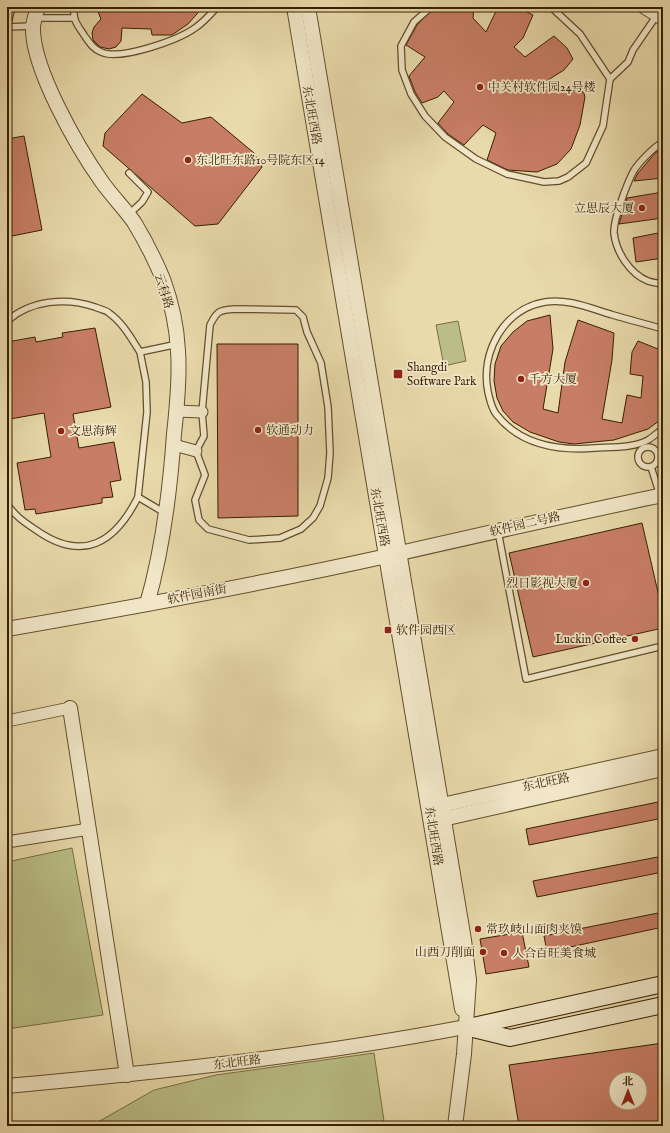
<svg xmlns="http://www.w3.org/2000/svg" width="670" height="1133" viewBox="0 0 670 1133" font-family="'IM FELL English','Noto Serif SC',serif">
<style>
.green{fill:#babe86;stroke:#786e43}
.building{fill:#c87e66;stroke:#361f00;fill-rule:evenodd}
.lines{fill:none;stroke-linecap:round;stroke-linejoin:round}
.service-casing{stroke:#634e2b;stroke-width:8}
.minor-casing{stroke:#634e2b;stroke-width:13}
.tertiary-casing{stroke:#634e2b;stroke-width:16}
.secondary-casing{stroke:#361f00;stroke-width:18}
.service{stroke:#f1e7c8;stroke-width:5.5}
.minor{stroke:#f1e7c8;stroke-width:11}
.tertiary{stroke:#f1e7c8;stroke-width:14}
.secondary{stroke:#f1e7c8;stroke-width:16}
.poi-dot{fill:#8f2418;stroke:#f1e7c8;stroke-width:1.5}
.labels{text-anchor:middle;stroke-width:3.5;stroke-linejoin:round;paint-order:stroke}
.poi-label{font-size:12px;fill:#361f00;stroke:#f1e7c8;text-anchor:start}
.street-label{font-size:12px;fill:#361f00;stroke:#f1e7c8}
</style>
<rect width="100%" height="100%" fill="#e9daab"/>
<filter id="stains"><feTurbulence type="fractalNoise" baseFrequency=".005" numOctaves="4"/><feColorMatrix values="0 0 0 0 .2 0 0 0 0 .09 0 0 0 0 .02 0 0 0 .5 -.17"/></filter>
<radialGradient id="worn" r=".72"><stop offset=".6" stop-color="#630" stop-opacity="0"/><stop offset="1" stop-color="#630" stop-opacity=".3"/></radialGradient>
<!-- green -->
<g class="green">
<polygon points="458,321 466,361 444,366 436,325"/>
<polygon points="72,848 103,1015 7,1029 7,862"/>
<polygon points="374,1053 384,1121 352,1126 91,1126 154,1090 216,1075"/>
</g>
<!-- building -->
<g class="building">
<polygon points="96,7 203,7 188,24 172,35 152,35 151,29 122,28 121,41 116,47 109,49 100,47 93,40 92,33 94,27 101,19"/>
<polygon points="435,7 474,7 473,18 486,32 498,7 517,7 533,15 523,38 514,47 525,57 554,36 567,48 573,59 564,70 548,80 560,91 580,90 584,93 585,97 580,125 571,149 557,164 537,172 508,170 487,160 496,133 483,125 464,145 448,134 438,123 454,102 444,91 438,97 422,103 415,92 409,76 425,57 406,45 417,25"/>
<polygon points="142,94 182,123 211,117 254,153 262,167 218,224 195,226 103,146 105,133"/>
<polygon points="24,136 42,230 7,237 7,139"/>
<polygon points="663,151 663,178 634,181 638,173 656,152"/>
<polygon points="663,192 663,218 619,224 627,198"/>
<polygon points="663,232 663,258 636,262 633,238"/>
<polygon points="550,315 553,349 543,409 558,413 565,362 578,320 614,333 612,360 602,419 622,423 627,395 641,398 643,376 630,374 632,352 638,341 663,351 663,418 648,429 614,440 574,444 559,442 530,432 513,422 503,411 497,398 494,381 495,364 501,346 513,332 527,321"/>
<polygon points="95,328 111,407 73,414 79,448 114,442 121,480 110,482 113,497 102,498 102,503 36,514 35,509 25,510 17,463 51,457 44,413 10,419 7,401 9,400 7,387 7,342 35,337 36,342 63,337 62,333"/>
<polygon points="217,344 298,344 298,516 218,518"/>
<polygon points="642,523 663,614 663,628 533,657 509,553"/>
<polygon points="663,801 663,818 529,845 526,829"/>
<polygon points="663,856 663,872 537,897 533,881"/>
<polygon points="663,912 663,927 547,952 544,936"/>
<polygon points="522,932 529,967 486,974 480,939"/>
<path d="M663,1043V1126H519L509,1065ZM616,1079H640V1103H616Z"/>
</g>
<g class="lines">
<!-- service casing -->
<g class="service-casing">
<g id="service">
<path d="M74,7C73,21 77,24 84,35C89,42 93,49 101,52C120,61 178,40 195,28C204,22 210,15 217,7"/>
<polyline points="431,7 414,22 401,46 402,70 411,94 425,116 445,137 476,159 507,174 544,182 559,181 568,177 586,163 603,126 610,79 628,62 633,50 657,15"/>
<polyline points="551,7 580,34 610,79"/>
<polyline points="36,18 73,18"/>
<polyline points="7,27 33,26"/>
<polyline points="7,27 12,7"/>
<path d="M663,142C654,147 638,163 633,172C627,184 613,220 614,233C616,252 630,274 648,281C653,283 658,283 663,284"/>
<polyline points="128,215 142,202 148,192 129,173"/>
<path d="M235,309L296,310L303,317L307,332L321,363L328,407L330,453L328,478L320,506L313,518L301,529L280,538L249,540L208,529L199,520L195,500L205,475L196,451L204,436L202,412L210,325C217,311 219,310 235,309Z"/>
<path d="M7,321C31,300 66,297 95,307C99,309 106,310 109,313C123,323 131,338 140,352L178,344"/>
<path d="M663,329C646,324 630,320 613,315C592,309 568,298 545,302C504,309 480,352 488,392C490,400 491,407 496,414C520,445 558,451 595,448C610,447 635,448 648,440C653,437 658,432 663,429"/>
<circle cx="648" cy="457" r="10"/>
<polyline points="651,467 660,495"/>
<polyline points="138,497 147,412 146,382 140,352"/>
<path d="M7,504C15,516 24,522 36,530C83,563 115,543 138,497L165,513"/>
<polyline points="498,531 526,679 663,646"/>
</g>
</g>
<!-- minor casing -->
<g class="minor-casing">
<g id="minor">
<polyline points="176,411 202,412"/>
<polyline points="174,445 196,451"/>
<polyline points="7,721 70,708"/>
<polyline points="7,842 89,829"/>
</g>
</g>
<!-- tertiary casing -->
<g class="tertiary-casing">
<g id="tertiary">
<path d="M38,7C36,13 34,20 33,26C31,67 78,148 102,182C112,196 124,208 134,222C145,240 155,260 163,279C171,301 177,328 178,351C180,378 177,407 174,434C170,491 163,549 147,604"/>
<polyline points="294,7 462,1009"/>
<polyline points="308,7 464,940 469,980 464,1054 455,1126"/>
<polyline points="645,7 663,18"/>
<path d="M7,629C134,607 261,584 387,556C479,535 571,514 663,495"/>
<polyline points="70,708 127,1075"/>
<polyline points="433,807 663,756"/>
<polyline points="434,821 663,769"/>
<path d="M7,1086C160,1072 314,1056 465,1027"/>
</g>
</g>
<!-- secondary casing -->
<g class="secondary-casing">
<g id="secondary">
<polyline points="473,1026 663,984"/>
<polyline points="465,1027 510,1038 663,1005"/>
</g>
</g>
<!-- service -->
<use href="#service" class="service"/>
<!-- minor -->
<use href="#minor" class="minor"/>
<!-- tertiary -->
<use href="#tertiary" class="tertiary"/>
<!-- secondary -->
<use href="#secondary" class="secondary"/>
</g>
<!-- markers -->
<g class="poi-dot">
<circle cx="480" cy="87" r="4"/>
<circle cx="188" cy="160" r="4"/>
<circle cx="642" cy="208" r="4"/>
<rect x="393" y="369" width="10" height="10" rx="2"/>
<circle cx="521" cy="379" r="4"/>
<circle cx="258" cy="430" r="4"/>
<circle cx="61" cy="431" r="4"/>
<circle cx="586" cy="583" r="4"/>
<rect x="384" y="626" width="8" height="8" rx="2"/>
<circle cx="635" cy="639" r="4"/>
<circle cx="478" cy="929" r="4"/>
<circle cx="483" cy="952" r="4"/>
<circle cx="504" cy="953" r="4"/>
</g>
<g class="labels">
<!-- poi labels -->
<g class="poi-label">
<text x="488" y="91">中关村软件园24号楼</text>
<text x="196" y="164">东北旺东路10号院东区14</text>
<text x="634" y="212" text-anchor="end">立思辰大厦</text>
<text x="407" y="371">Shangdi<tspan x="407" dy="14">Software Park</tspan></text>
<text x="529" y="383">千方大厦</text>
<text x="266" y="434">软通动力</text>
<text x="69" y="435">文思海辉</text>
<text x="578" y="587" text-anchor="end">烈日影视大厦</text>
<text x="396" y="634">软件园西区</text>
<text x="627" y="643" text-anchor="end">Luckin Coffee</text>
<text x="486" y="933">常玖岐山面肉夹馍</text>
<text x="475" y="956" text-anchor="end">山西刀削面</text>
<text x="512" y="957">人合百旺美食城</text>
</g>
<!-- street labels -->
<g class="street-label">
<text transform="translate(312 115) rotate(80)" y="4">东北旺西路</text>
<text transform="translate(164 291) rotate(72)" y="4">云科路</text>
<text transform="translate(380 517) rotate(80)" y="4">东北旺西路</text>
<text transform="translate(525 524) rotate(-13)" y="4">软件园二号路</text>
<text transform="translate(197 594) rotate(-11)" y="4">软件园南街</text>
<text transform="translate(546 782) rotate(-12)" y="4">东北旺路</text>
<text transform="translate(434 836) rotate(81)" y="4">东北旺西路</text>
<text transform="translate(237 1062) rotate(-7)" y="4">东北旺路</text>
</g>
</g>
<!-- margin -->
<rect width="670" height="1133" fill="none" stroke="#e9daab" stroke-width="24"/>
<rect x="8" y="8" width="654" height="1117" fill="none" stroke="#361f00" stroke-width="2"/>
<rect x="12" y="12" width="646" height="1109" fill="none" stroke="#361f00"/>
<!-- north arrow -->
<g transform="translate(628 1091)"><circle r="19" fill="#f1e7c8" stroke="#a69778"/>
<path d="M0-3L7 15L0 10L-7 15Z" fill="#8f2418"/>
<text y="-6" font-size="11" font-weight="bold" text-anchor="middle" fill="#361f00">北</text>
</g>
<rect width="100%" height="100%" filter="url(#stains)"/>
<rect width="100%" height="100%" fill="url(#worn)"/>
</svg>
